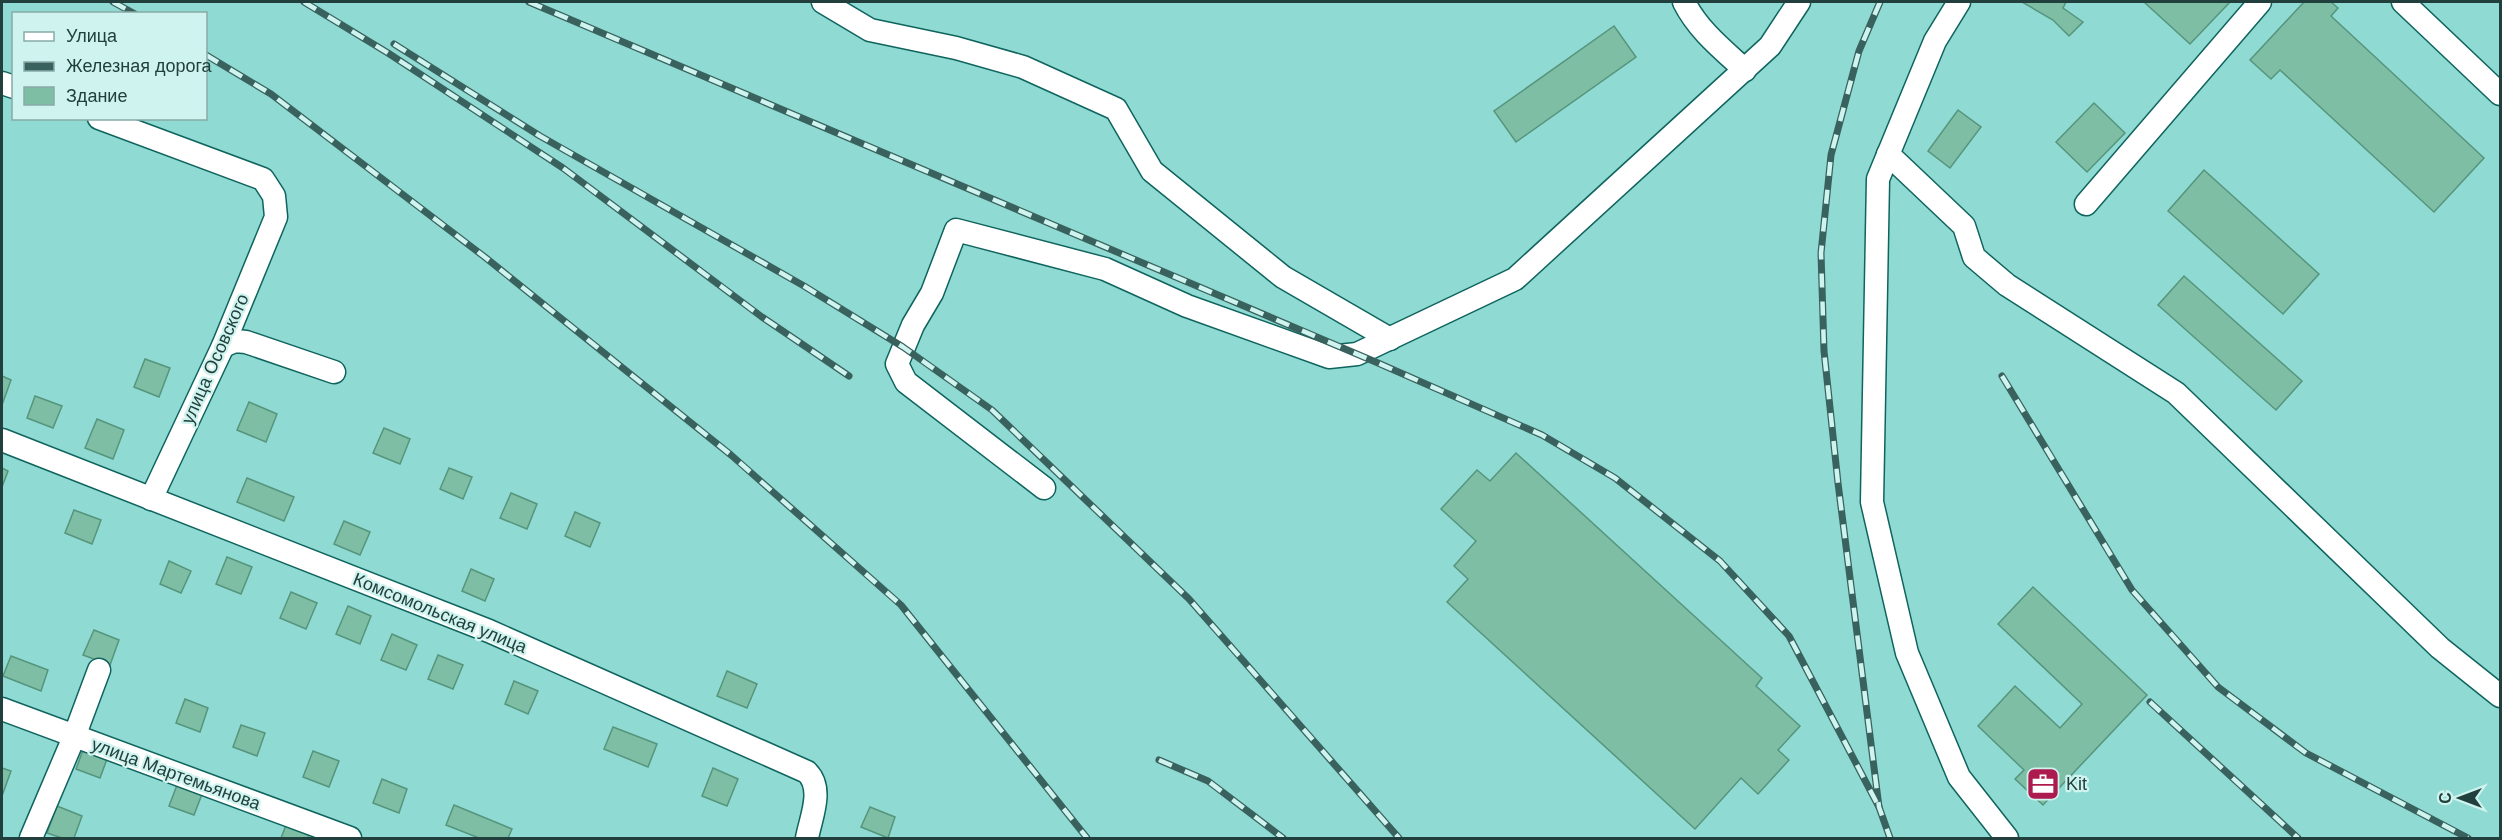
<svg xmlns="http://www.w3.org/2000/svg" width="2502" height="840" viewBox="0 0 2502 840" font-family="Helvetica,sans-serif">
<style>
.building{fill:#7ebea4;stroke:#56957d;stroke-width:1.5}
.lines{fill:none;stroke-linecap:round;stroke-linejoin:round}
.minor-casing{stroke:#0f645e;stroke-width:25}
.minor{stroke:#fff;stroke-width:22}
.rail-casing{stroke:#39625e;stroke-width:7}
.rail{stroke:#cff3ee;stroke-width:4.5;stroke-dasharray:14;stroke-linecap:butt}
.labels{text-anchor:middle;stroke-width:4.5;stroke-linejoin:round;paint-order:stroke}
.street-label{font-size:18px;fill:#21403d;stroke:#cff3ee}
.poi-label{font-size:18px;fill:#21403d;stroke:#cff3ee;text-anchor:start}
</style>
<rect width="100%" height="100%" fill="#8fdad2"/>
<!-- building -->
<g class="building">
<polygon points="2022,2 2066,2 2063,8 2083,22 2069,36 2053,20"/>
<polygon points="2144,2 2230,2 2190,44"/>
<polygon points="2304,2 2331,2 2338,8 2331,16 2484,158 2434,212 2280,70 2271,79 2250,60"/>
<polygon points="1614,26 1636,57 1516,142 1494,111"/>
<polygon points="2094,103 2125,133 2087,172 2056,142"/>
<polygon points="1958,110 1981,127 1950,168 1928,151"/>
<polygon points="2204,170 2319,274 2283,314 2168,211"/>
<polygon points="2184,276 2302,381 2276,410 2158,305"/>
<polygon points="145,359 170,368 159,397 134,387"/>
<polygon points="2,376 11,380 2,405"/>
<polygon points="35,396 62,406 53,428 27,418"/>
<polygon points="249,402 277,414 266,442 237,430"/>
<polygon points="97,419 124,430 113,459 85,448"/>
<polygon points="384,428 410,439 400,464 373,453"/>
<polygon points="1516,453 1762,678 1756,686 1800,726 1778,750 1789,760 1758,794 1741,778 1695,829 1447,602 1468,579 1454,566 1476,541 1441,509 1477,470 1490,481"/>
<polygon points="2,468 8,471 2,487"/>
<polygon points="449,468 472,477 463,499 440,489"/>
<polygon points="247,478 294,497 284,521 237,502"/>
<polygon points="511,493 537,504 527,529 500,518"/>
<polygon points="74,510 101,520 92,544 65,533"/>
<polygon points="575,512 600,523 590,547 565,536"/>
<polygon points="344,521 370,532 360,555 334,544"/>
<polygon points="227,557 252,567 241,594 216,584"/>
<polygon points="169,561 191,571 181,593 160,584"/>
<polygon points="471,569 494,579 485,601 462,591"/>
<polygon points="2033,587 2147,695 2043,805 2015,779 2024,770 1978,726 2015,686 2060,728 2082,704 1998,624"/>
<polygon points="291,592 317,603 306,629 280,618"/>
<polygon points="348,606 371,616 360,644 336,634"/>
<polygon points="94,630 119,640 110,665 83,655"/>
<polygon points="392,634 417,645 406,670 381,660"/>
<polygon points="438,655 463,665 453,689 428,679"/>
<polygon points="11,656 48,670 41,691 3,676"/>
<polygon points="727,671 757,684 747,708 717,696"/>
<polygon points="514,681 538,691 528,714 505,704"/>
<polygon points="185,699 208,708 200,732 176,723"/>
<polygon points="241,725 265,733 257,756 233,747"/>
<polygon points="613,727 657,744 648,767 604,749"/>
<polygon points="86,742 110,751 100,778 76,769"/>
<polygon points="313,751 339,761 329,787 303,777"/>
<polygon points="2,768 11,771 2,796"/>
<polygon points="713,768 738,779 727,806 702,796"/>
<polygon points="382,779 407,789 399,813 373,803"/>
<polygon points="179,780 204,789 194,815 169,806"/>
<polygon points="454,805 512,829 508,838 479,838 446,825"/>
<polygon points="57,806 82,816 74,838 62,838 47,833"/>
<polygon points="870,807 895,817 888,838 861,827"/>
<polygon points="288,820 311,829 308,838 281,838"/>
</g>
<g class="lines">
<!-- minor casing -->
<g class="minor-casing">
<g id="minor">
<polyline points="823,2 870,30 956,48 1023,67 1116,109 1152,171 1283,277 1390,339"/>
<path d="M1684,2C1698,30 1722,49 1745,70"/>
<polyline points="1959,2 1935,41 1878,179 1872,502 1907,653 1959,777 2007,838"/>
<polyline points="2403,2 2500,94"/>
<polyline points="2,83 14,87"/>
<polyline points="99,118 263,179 274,196 276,217 223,346 151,499"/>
<polyline points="1888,154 1964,226 1974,257 2007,285 2176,393 2440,648 2500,696"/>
<polyline points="2086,204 2260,2"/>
<polyline points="223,346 235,341 246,342 334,372"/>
<path d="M2,440L489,631L807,772C824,789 811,817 807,838"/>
<polyline points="1044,488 906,382 897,364 913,325 932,293 956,230 1105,269 1187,306 1329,357 1357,354 1515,279 1770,46 1799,2"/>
<polyline points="2,709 350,838"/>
<polyline points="31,838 74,737 99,670"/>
</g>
</g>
<!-- minor -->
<use href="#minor" class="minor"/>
<!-- rail casing -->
<g class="rail-casing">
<g id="rail">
<polyline points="113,2 135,14"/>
<polyline points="304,2 388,53 563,168 762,317 849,376"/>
<polyline points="529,2 1378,363 1542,435 1615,478 1720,561 1789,636 1879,807"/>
<polyline points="1880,2 1859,51 1831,155 1821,253 1824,351 1838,483 1879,807 1890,838"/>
<polyline points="394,44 540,136 804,286 903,347 992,410 1189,599 1399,838"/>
<polyline points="206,55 271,94 486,258 731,455 901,605 1087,838"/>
<polyline points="2002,376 2132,590 2218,687 2306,753 2468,838"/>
<polyline points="2150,702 2298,838"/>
<polyline points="1159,760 1208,781 1283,838"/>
</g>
</g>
<!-- rail -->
<use href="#rail" class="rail"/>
</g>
<!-- icons -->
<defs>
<g id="office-square" transform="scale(1.725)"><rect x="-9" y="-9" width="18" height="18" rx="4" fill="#ad1b4e" stroke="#cff3ee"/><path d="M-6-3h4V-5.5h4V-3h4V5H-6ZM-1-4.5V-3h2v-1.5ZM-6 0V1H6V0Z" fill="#fff"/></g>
</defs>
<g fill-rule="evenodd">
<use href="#office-square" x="2043" y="784"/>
</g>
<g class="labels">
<!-- street labels -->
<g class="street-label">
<text transform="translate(215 359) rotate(-66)" y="6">улица Осовского</text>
<text transform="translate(440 613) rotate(22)" y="6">Комсомольская улица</text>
<text transform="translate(176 774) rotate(20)" y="6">улица Мартемьянова</text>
</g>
<!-- poi labels -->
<g class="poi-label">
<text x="2066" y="790">Kit</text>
</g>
</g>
<!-- border -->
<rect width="2502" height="840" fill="none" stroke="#21403d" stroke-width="6"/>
<!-- legend -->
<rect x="12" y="12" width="195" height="108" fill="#cff3ee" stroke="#89aba7" stroke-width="1.5"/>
<rect x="24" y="32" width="30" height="9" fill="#ffffff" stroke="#89aba7" stroke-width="1.5"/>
<text x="66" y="42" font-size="18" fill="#21403d">Улица</text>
<rect x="24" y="62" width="30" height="9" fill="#39625e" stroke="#89aba7" stroke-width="1.5"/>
<text x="66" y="72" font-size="18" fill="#21403d">Железная дорога</text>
<rect x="24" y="87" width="30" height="18" fill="#7ebea4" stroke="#89aba7" stroke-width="1.5"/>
<text x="66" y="102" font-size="18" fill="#21403d">Здание</text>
<!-- north arrow -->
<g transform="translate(2460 798) rotate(270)" stroke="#cff3ee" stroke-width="4.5" paint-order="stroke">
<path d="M0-4.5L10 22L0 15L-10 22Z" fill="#21403d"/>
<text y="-9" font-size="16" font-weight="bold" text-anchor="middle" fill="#21403d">С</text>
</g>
</svg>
